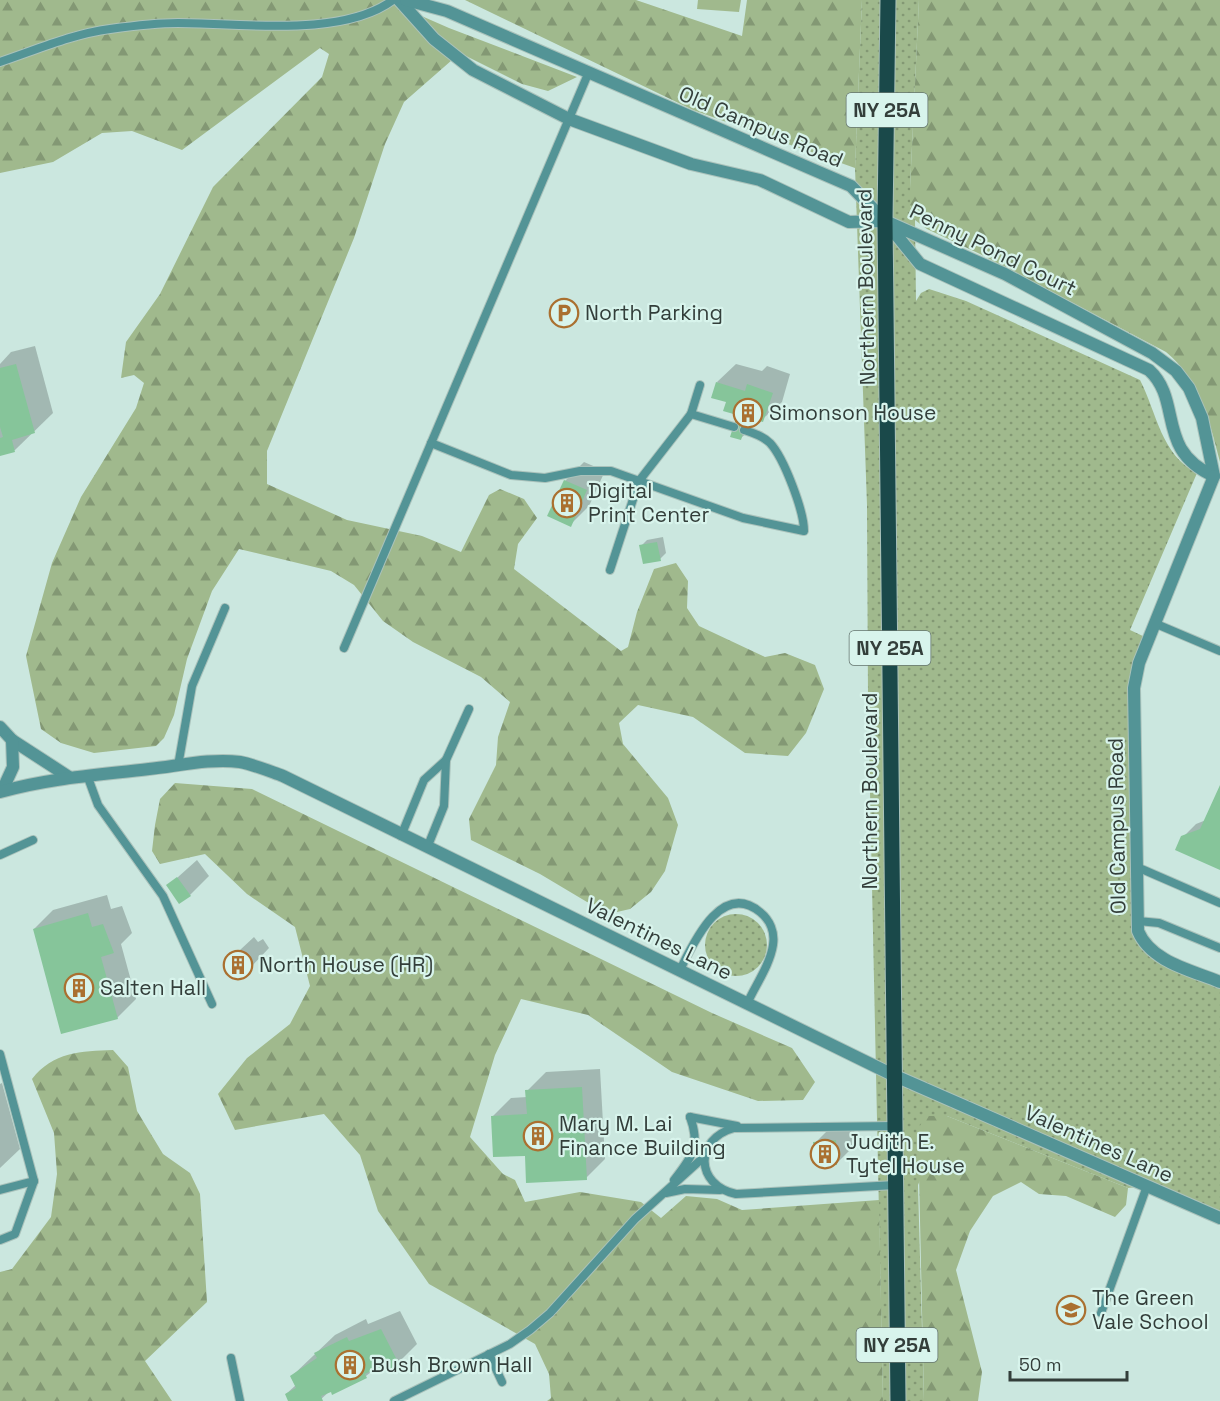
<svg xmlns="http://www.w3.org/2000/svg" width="1220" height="1401" viewBox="0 0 1220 1401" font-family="'Space Grotesk',sans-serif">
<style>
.green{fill:url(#green-dots)}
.forest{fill:url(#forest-firs)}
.pitch{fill:#a0b98d}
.shadow{fill:#0003}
.building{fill:#86c59a}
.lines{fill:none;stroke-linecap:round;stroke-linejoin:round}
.service-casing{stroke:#aac2bb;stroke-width:10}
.minor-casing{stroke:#aac2bb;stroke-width:14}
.tertiary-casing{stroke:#aac2bb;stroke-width:14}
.primary-casing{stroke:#aac2bb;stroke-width:17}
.service{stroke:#539496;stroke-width:8}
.minor{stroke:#539496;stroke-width:12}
.tertiary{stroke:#539496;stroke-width:12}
.primary{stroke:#1a494a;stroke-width:15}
.labels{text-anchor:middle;stroke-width:4.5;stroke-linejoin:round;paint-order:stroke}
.shield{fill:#d8f4ec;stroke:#64756f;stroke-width:1.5}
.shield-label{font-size:20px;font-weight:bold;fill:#333e3a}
.street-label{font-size:21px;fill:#333e3a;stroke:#d8f4ec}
.poi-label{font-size:21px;fill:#333e3a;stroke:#d8f4ec;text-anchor:start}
</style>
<defs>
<pattern id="green-dots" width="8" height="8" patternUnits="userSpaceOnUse" patternTransform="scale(1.5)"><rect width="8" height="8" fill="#a0b98d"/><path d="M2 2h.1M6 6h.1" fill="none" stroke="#839874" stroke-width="1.8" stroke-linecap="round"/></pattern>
<pattern id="forest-firs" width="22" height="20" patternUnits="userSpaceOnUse" patternTransform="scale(1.5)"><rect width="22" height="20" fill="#a0b98d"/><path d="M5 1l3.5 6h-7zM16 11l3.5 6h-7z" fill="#839874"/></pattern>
</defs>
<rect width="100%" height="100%" fill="#cbe7df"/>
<!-- green -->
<g class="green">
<path d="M862,0H919L910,188V205L915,220L916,301L921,293L929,289L966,301L1140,380C1157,413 1161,455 1197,473L1130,630L1145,637L1130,675L1137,932L1139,938L1220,986V1218L1147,1186L1128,1188L947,1116L918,1185L924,1401H883L868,698L867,505L855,168Z"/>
<circle cx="736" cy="945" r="31"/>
</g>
<!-- forest -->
<g class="forest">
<polygon points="0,0 385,0 449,28 577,77 548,91 522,84 460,53 404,102 385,144 354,238 267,451 267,484 347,520 422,536 461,552 489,495 500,489 524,499 537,518 518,544 514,569 621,651 628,647 637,612 654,569 676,563 688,581 687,608 699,626 765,657 785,653 815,665 824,689 806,733 788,756 745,753 693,717 638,705 619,723 623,744 668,798 678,825 665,871 651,892 630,909 617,912 587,902 540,874 471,840 469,819 496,765 498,737 510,702 481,677 413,642 383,621 354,585 331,571 239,549 212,591 187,659 174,715 164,738 156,746 94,753 61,743 41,729 26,656 52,563 81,497 136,408 144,383 134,375 121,378 126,342 160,294 213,187 322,77 329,54 320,48 182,150 132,131 102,133 53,162 0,173"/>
<polygon points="465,0 636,0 742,36 747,0 862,0 855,168 693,110"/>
<path d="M919,0H1220V462C1210,422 1199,379 1166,352L980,254L927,229L915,220L910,205V188Z"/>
<polygon points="175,783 252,789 712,1013 792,1048 815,1082 803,1100 758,1101 672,1072 588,1015 521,999 495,1055 470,1137 503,1174 515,1180 525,1202 580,1192 641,1202 661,1218 686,1196 717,1199 742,1210 879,1200 883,1401 547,1401 551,1398 549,1374 535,1344 429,1284 378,1211 360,1155 324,1114 235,1130 218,1094 247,1058 290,1024 310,986 295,927 247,894 205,854 160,864 152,851 155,825 160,799"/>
<path d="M113,1050L128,1067L137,1111L163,1154L190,1173L200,1194L207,1302L145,1361L172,1401H0V1272L12,1269L51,1217L57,1174L54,1133L32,1079C53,1052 81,1051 113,1050Z"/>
<polygon points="926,1116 947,1116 1128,1188 1126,1205 1115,1217 1066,1196 1039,1194 1021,1182 993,1196 970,1231 956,1270 982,1372 978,1401 924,1401 918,1129"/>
</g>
<!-- pitch -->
<polygon class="pitch" points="698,0 741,0 739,12 697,9"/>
<!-- shadow -->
<g class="shadow">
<polygon points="35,346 53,413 15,450 0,454 0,364 11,352"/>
<polygon points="736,364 762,371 767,366 790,374 782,402 741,438 739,414 728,401 717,382"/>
<polygon points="584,462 605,471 589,506 570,525 549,516 565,481"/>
<polygon points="663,537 666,553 660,559 641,546 647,540"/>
<polygon points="1220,789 1220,869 1183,837 1196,824 1206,820"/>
<polygon points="197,860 209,876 190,895 168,886"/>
<polygon points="107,895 111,909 122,906 132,933 121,944 136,999 117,1018 34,929 53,910"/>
<polygon points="254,937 258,942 263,939 269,948 251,967 226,963"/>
<polygon points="600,1069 605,1159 586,1178 526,1154 492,1117 511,1098 527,1097 527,1091 546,1072"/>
<polygon points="2,1083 20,1149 0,1168 0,1084"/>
<polygon points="854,1122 855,1145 836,1164 815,1143 834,1124"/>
<polygon points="400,1311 417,1344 398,1363 380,1365 366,1376 333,1393 331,1390 319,1401 290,1401 286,1394 296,1385 292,1376 335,1335 366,1319 368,1324"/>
</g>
<!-- building -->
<g class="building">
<polygon points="16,364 35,433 12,440 15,452 0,456 0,438 3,437 0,427 0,368"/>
<polygon points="716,382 745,391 747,384 773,393 763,422 748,418 741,440 730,437 737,415 723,411 726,402 711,398"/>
<polygon points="564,480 587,490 571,527 547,516"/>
<polygon points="657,542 661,561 643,564 639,545"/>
<polygon points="1220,785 1220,870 1175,850 1181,836 1200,829"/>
<polygon points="177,877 191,896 179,904 166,885"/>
<polygon points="88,913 92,927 103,924 114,953 101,957 118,1019 61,1034 33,929"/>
<polygon points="235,954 239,960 243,956 252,968 236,980 224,962"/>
<polygon points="582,1087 587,1180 526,1183 525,1156 493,1157 491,1116 527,1114 525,1090"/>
<polygon points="836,1140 837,1165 815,1166 813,1142"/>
<polygon points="381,1329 399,1364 382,1373 379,1367 365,1374 367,1378 332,1395 331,1392 321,1396 323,1401 288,1401 285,1394 296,1388 290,1376 317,1358 314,1353 347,1337 349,1341"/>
</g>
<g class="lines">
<!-- service casing -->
<g class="service-casing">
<g id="service">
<path d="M0,62C36,50 72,34 110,29C132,26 156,23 178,23C240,23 342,38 393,0"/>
<polyline points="691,414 700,385"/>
<path d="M431,443L511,475L545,478L580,471H611L743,518L804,531C804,511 784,458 770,443C763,436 753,433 744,430"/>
<polyline points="610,570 639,481 691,414 734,427"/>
<polyline points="1154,623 1220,651"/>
<polyline points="344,648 588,74"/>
<polyline points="178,766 192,686 225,608"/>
<polyline points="87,775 98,805 163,896 212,1004"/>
<polyline points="401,836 424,780 446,760"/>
<polyline points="427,848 444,806 446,760 469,709"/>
<polyline points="0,855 33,840"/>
<polyline points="1137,867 1220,903"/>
<polyline points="1138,921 1159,923 1220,948"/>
<path d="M680,970C693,944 721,880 760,912C770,920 775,932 773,945C770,965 755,986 747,1004"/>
<polyline points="0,1054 34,1181 15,1234 0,1240"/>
<polyline points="690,1117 737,1126"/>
<path d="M895,1126L734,1128C694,1139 695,1185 736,1194L895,1185"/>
<path d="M674,1180C692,1157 701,1146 690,1117"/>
<polyline points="0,1190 34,1181"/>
<polyline points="666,1193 685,1189 720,1190"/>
<polyline points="1101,1313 1147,1186"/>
<polyline points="489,1354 502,1382"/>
<polyline points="231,1358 240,1401"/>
<polyline points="394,1401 510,1344 530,1330 550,1313 635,1219 705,1156"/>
</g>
</g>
<!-- minor casing -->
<g class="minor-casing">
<g id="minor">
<polyline points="399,0 434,39 473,70 569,119 691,164 760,180 849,222 885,221"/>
<polyline points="406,0 447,11 851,186 885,221"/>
<path d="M885,221L1005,274L1152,353L1176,371L1189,388L1202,418L1214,476C1155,450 1183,401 1149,370L920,264Z"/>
<path d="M1214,476L1139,663L1134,688L1138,931C1151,962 1191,970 1220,982"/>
<polyline points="0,727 12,740 69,777"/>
<polyline points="2,791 13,767 12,740"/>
<path d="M0,792C49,778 99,775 149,769C178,766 211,758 240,762C255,765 269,771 283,776L893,1075"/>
</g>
</g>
<!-- tertiary casing -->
<g class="tertiary-casing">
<polyline id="tertiary" points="893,1075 1220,1218"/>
</g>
<!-- primary casing -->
<g class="primary-casing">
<polyline id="primary" points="888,0 885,221 898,1401"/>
</g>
<!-- service -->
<use href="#service" class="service"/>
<!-- minor -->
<use href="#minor" class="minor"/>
<!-- tertiary -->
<use href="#tertiary" class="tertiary"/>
<!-- primary -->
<use href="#primary" class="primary"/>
</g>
<!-- icons -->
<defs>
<g id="parking-ring" transform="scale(1.5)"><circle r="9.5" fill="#d8f4ec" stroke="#aa7030" stroke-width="1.5"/><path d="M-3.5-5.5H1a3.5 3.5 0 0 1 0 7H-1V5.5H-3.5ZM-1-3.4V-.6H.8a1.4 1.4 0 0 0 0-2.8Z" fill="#aa7030"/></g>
<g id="building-ring" transform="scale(1.5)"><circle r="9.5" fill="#d8f4ec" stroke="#aa7030" stroke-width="1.5"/><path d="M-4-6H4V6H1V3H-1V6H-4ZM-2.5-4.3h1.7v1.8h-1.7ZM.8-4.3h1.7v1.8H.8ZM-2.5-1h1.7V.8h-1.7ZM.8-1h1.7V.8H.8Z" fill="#aa7030"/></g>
<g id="school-ring" transform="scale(1.5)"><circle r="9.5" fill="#d8f4ec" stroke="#aa7030" stroke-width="1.5"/><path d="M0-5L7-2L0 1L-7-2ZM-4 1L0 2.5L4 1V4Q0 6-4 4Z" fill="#aa7030"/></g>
</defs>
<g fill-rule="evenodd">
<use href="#parking-ring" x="564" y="313"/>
<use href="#building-ring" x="748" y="413"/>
<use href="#building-ring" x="567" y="503"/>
<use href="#building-ring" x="238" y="965"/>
<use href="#building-ring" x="79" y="988"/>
<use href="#building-ring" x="538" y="1136"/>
<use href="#building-ring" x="825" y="1154"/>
<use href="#school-ring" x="1071" y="1310"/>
<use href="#building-ring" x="350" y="1365"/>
</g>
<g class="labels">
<!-- shield labels -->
<g class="shield">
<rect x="846.5" y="93" width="81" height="34" rx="4.5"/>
<rect x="849.5" y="631" width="81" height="34" rx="4.5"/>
<rect x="856.5" y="1328" width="81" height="34" rx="4.5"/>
</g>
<g class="shield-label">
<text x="887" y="117">NY 25A</text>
<text x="890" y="655">NY 25A</text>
<text x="897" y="1352">NY 25A</text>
</g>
<!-- street labels -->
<g class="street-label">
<text transform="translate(761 127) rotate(23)" y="7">Old Campus Road</text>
<text transform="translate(993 250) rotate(26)" y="7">Penny Pond Court</text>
<text transform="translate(866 287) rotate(-91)" y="7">Northern Boulevard</text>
<text transform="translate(870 791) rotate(-90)" y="7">Northern Boulevard</text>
<text transform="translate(1117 826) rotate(-91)" y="7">Old Campus Road</text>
<text transform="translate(659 939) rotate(26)" y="7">Valentines Lane</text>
<text transform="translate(1099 1144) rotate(24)" y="7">Valentines Lane</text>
</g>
<!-- poi labels -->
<g class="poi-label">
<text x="585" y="320">North Parking</text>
<text x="769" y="420">Simonson House</text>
<text x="588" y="498">Digital<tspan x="588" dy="24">Print Center</tspan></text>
<text x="259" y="972">North House (HR)</text>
<text x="100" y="995">Salten Hall</text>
<text x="559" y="1131">Mary M. Lai<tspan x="559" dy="24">Finance Building</tspan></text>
<text x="846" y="1149">Judith E.<tspan x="846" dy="24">Tytel House</tspan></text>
<text x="1092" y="1305">The Green<tspan x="1092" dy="24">Vale School</tspan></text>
<text x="371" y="1372">Bush Brown Hall</text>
</g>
</g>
<!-- scale -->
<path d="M1010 1371v9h117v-9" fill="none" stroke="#333e3a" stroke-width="3"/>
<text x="1019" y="1371" font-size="18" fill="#333e3a" stroke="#d8f4ec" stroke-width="4.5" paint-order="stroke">50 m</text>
</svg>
